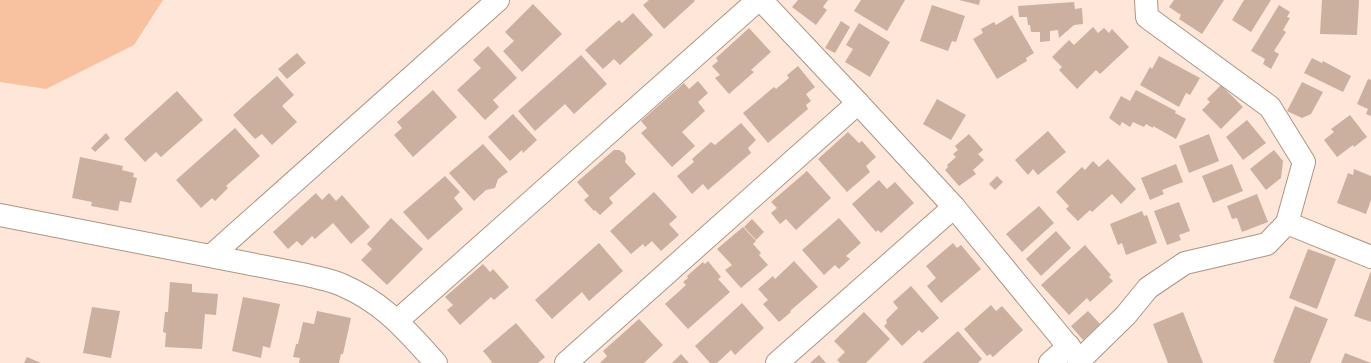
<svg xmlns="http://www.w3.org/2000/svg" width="1371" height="363" viewBox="0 0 1371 363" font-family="'PT Sans',sans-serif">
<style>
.green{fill:#f8c19f}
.building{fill:#cbaf9f}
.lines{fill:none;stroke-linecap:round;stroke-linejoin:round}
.minor-casing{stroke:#ae9483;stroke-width:24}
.tertiary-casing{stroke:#ae9483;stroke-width:24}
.minor{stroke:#fff;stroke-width:22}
.tertiary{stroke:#fff;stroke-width:22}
</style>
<rect width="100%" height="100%" fill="#fee7d9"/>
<!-- green -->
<polygon class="green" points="0,0 163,0 134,45 46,89 0,82"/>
<!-- building -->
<g class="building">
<polygon points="649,0 694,0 695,1 664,29 643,5"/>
<polygon points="798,0 828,0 823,7 827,10 816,25 792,7"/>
<polygon points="861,0 905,0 887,31 854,11"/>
<polygon points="959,0 980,0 979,5"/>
<polygon points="1174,0 1224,0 1202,34 1179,19 1181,15 1169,7"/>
<polygon points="1244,0 1271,0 1251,32 1232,20"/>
<polygon points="1322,0 1359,0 1357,35 1320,34"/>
<polygon points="1074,2 1075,9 1082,8 1083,24 1074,25 1059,38 1058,30 1050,31 1050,41 1040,42 1040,32 1031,32 1030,25 1028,25 1027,17 1019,17 1018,6"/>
<polygon points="533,4 562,34 522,72 503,51 514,41 505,32"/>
<polygon points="932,5 965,16 956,42 952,41 948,51 920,41"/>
<polygon points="1279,5 1290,12 1287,17 1290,18 1283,30 1286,32 1274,51 1279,54 1271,69 1263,64 1265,59 1251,51"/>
<polygon points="633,13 653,35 620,65 614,59 603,69 585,50 619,20 622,23"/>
<polygon points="1012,15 1034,53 1026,58 1027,61 997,79 973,39 983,33 981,29 994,22 996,25"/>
<polygon points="841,21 850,27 835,53 825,48"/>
<polygon points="859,23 890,42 870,77 845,62 853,49 846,45"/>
<polygon points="1093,27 1098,33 1104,28 1109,33 1112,29 1129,47 1100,74 1096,70 1077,89 1059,70 1062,67 1052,57 1069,40 1074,45"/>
<polygon points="749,28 771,52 751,70 754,72 729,94 715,78 720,75 712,66 718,61 716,58"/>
<polygon points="488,46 517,78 493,100 499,107 485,120 457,90 481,68 473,60"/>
<polygon points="297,53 306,63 287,79 278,69"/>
<polygon points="581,55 607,84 574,114 565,104 535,131 518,111"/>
<polygon points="1159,56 1200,78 1190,95 1186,93 1179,107 1140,85 1150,67 1152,69"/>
<polygon points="1312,58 1322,63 1323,61 1351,76 1343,92 1304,73"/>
<polygon points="798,66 815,87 806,94 811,101 806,105 808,109 768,143 743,113 774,87 776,89 789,78 787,75"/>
<polygon points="277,76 294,95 282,106 297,122 272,145 262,134 255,139 233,115"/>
<polygon points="1368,79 1371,80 1371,116 1366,114 1368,109 1357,104"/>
<polygon points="698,81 708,93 698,102 705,111 682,132 695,146 672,167 641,133 647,128 641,121 684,83 689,89"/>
<polygon points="1302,82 1323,92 1311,114 1302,118 1287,111"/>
<polygon points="1221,85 1243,107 1221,129 1202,110 1210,102 1207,99"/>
<polygon points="433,90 457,117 413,157 394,135 402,128 397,122"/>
<polygon points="1136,90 1176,111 1175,113 1186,119 1176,139 1153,126 1153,128 1146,124 1144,127 1133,122 1130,127 1122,122 1120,126 1109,118 1121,96 1130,101"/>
<polygon points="177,91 203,120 161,157 156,152 145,162 124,139"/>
<polygon points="937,99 966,115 951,140 923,124"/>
<polygon points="513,114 537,140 523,153 522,150 510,161 488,137"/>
<polygon points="1350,115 1367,137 1354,147 1353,145 1337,157 1324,140 1334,132 1331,129"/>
<polygon points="1247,120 1266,143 1243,160 1226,137"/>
<polygon points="741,123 756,140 748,148 751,153 708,190 703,184 692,194 677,176 694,162 692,159 711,142 715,145"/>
<polygon points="235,128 260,156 226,186 228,188 215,201 212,198 201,208 176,180"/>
<polygon points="1048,131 1066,152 1038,175 1033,169 1028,175 1015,160"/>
<polygon points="848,132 859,143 862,141 876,157 866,166 870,172 847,192 818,159"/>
<polygon points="106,133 110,138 95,152 91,148"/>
<polygon points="969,134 983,150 978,154 984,160 973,170 976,174 959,186 945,170 948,167 947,165 956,157 953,154 958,150 955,146"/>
<polygon points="1209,134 1219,161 1189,173 1179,146"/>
<polygon points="483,144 508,172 498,179 495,188 486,190 474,201 449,173"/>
<polygon points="614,150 619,150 624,153 626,158 625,162 636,174 609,198 613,203 600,215 595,210 594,211 584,200 589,196 577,182"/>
<polygon points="1274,150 1283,161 1281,178 1266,190 1250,169"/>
<polygon points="80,157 123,166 122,170 134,173 133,177 137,178 131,203 120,201 118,211 91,206 92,202 72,198"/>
<polygon points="1108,159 1136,189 1121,204 1112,194 1092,212 1090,210 1078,221 1066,209 1069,206 1056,192 1082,167 1085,170 1093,161 1099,167"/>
<polygon points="1176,164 1183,182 1162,190 1164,194 1150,200 1141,178"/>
<polygon points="1232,164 1243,191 1213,203 1202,176"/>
<polygon points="1354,169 1371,176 1371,200 1366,214 1337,203 1348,173 1353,175"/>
<polygon points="807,171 831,198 796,230 786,219 780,224 771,213 777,208 771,202"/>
<polygon points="445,176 460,192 454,198 463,209 428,240 403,212"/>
<polygon points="997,176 1003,182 995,190 989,184"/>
<polygon points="879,180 887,189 895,182 914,203 881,233 878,230 876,232 852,204"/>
<polygon points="654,192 677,217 669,224 679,235 661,251 652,241 645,247 643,244 631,254 610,231"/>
<polygon points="316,193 322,200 329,193 336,201 342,195 370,227 351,244 333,223 315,239 312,236 302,246 297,241 288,249 273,232"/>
<polygon points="1257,194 1268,222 1242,232 1237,218 1232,219 1227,206"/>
<polygon points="1179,202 1190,231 1179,235 1181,240 1167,245 1154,211"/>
<polygon points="1039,206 1054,223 1022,252 1006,234"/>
<polygon points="1142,211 1144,216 1147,215 1157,243 1126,255 1122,243 1118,245 1110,224"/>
<polygon points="391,218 423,249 387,285 361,260 372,249 367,244"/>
<polygon points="839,218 861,243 846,256 850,259 839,269 835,265 824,275 802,250"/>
<polygon points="752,219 764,232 756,240 744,227"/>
<polygon points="743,227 756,241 753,244 761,253 759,255 768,265 741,288 725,270 732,265 717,249"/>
<polygon points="1056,231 1071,248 1041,276 1026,259"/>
<polygon points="599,243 623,271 589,301 582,292 552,319 535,300"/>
<polygon points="953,243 957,248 961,245 981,269 941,303 927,286 936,278 926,266"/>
<polygon points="1085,245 1111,275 1109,277 1113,281 1090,302 1087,298 1069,315 1041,285"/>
<polygon points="1308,249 1336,259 1317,309 1289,298"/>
<polygon points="708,261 721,277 718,279 730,292 688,329 665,304 686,285 683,282 688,278 687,276 703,262 705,264"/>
<polygon points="794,261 818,287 790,311 791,312 779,322 763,304 768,300 758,289 773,276 775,279"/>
<polygon points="483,264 490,272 493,269 509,287 494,300 491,297 460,325 447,310 453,305 445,297"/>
<polygon points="1371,271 1371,322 1354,316"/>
<polygon points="170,282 192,284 192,292 218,294 216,315 205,314 202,349 165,347 166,333 163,332 165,312 168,312"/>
<polygon points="911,286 939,318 922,333 919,330 902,346 884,326 887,323 886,320 898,308 893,302"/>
<polygon points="243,297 280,304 270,348 263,346 261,358 232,351"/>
<polygon points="742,303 764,328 735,355 731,350 717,363 710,363 695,346"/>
<polygon points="991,305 996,311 1002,306 1023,330 993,357 990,354 987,356 964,329"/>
<polygon points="1295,306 1328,319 1310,363 1276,363 1273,362"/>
<polygon points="92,307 120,311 111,358 83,353"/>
<polygon points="317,311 351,318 343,354 341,354 339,363 299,363 300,358 293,357 296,344 298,344 303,322 314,324"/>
<polygon points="1088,311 1100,324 1083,340 1071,326"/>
<polygon points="864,312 890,339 866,363 840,363 837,360 845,352 834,341"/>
<polygon points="1183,312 1203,363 1168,363 1153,324"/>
<polygon points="639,319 663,345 644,363 600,363 607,356 603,351"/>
<polygon points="516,323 545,357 538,363 491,363 492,362 483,351"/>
<polygon points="958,331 982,359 978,363 922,363"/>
<polygon points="1345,353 1371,363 1341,363"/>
<polygon points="681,354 689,363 672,363"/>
<polygon points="819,355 826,363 810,363"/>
<polygon points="27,357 41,363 24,363"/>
</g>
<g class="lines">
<!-- minor casing -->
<g class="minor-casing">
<g id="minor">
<polyline points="1146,0 1147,17 1270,107 1304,162 1287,223"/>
<polyline points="397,321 758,0"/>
<polyline points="1080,360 1126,315 1148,288 1185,263 1267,244 1287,223 1371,257"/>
<polyline points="566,363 858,103"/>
<polyline points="777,363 954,207"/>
<polyline points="1050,363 1069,346"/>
</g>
</g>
<!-- tertiary casing -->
<g class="tertiary-casing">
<g id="tertiary">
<polyline points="761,0 858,103 954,207 1082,363"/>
<path d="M0,215L307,275C318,278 331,280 342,285C384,303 406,330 436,363"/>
<polyline points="211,256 498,0"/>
</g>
</g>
<!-- minor -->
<use href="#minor" class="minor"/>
<!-- tertiary -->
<use href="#tertiary" class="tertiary"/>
</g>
</svg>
